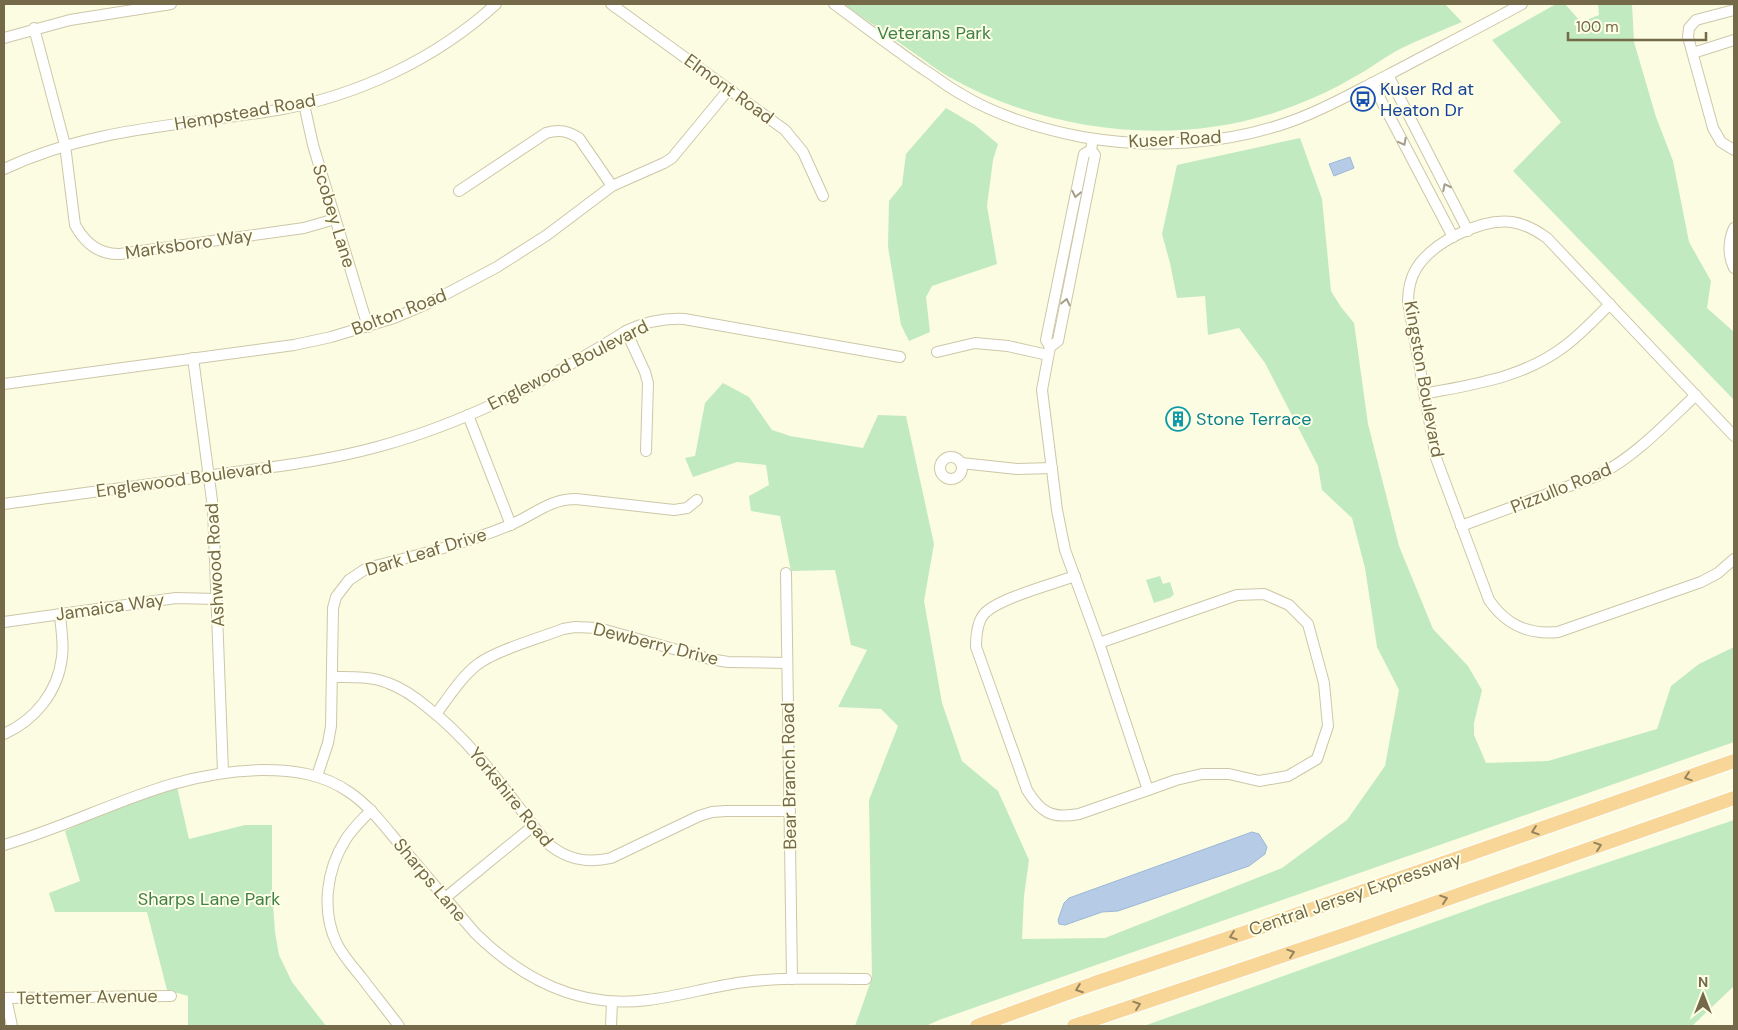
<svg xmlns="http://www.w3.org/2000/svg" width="1738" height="1030" viewBox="0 0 1738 1030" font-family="'DM Sans',sans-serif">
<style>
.green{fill:#c1eac0}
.water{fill:#b6cce6;stroke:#9cb7d8}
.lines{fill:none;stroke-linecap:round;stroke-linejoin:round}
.minor-casing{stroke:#cdc7a8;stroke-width:12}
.highway-casing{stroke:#fff;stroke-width:16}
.minor{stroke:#fff;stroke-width:10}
.highway{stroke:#f7d697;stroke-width:14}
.oneway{stroke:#a59e88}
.oneway2{stroke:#95845c}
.labels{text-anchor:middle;stroke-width:4;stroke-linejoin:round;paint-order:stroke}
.park-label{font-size:18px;fill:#428049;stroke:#ffffe8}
.street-label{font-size:18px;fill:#746948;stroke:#ffffe8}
.transit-label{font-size:18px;fill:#164399;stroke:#ffffe8;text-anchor:start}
.culture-label{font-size:18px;fill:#0d838f;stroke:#ffffe8;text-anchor:start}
</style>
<rect width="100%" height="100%" fill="#fcfce2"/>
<!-- green -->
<g class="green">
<path d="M843,4H1445L1462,22C1441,31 1420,39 1400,49C1384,57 1370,69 1354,77C1336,88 1316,97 1296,105C1185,149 1052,135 949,77C937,70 926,61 914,53C891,37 867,20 843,4Z"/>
<polygon points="1556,4 1565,4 1581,22 1599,15 1598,4 1632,4 1634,42 1656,117 1673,161 1689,242 1711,281 1707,308 1734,332 1734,400 1513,171 1561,122 1492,40"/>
<polygon points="946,108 975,125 998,144 993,160 987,206 997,264 932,286 926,297 930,332 909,341 901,325 888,247 889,201 902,185 906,154"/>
<polygon points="1300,138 1322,199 1331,291 1341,307 1354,323 1368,424 1399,546 1433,629 1468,666 1482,690 1474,723 1474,735 1486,763 1548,761 1657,729 1671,686 1699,664 1734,647 1734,742 939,1020 926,1026 855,1026 872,978 869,800 898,726 881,709 838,707 867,650 851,645 835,570 791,571 780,516 751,511 749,496 769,485 766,465 737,462 693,477 685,458 695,456 705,403 723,383 749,397 772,430 790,436 863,448 878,415 906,416 934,544 924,601 942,703 962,761 998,791 1029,860 1024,896 1022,939 1105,938 1282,868 1347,820 1385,766 1399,690 1377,647 1365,568 1352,518 1322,490 1318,466 1265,363 1239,328 1208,335 1205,296 1177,298 1170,263 1162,234 1177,165"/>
<polygon points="1160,576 1163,584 1170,582 1174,595 1171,596 1172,597 1154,603 1146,580"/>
<polygon points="177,787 189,839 245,825 272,825 272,890 275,932 279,955 292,982 326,1026 188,1026 188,996 167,990 147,912 55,912 49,893 80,881 65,831 123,804"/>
<polygon points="1734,820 1734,986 1692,1026 1144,1026 1493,901"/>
</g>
<!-- water -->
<g class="water">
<polygon points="1350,157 1354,168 1334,176 1329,164"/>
<polygon points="1252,832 1259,834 1267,847 1265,854 1249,866 1118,911 1102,912 1065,925 1059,924 1058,920 1064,903 1069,898"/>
</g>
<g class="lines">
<!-- minor casing -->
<g class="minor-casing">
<g id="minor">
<polyline points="611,4 785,130 803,152 823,196"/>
<path d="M834,4C864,26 893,48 923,69C936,77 948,87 961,94C997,116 1041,129 1082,137C1152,149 1225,145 1292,121C1326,109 1356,91 1388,75C1433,51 1478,28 1522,4"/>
<polyline points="1734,10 1696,20 1689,28 1688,37 1713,128 1721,142 1734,150"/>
<path d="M34,28L65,145L75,225C85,243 99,255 120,254L304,228L335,219"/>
<polyline points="4,38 70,20 171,4"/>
<polyline points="1693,53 1734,40"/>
<polyline points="1388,75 1468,231"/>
<polyline points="1372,83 1453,237"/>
<polyline points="304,104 313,145 368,327"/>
<path d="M4,169C93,127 182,126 277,110C357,96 436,59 496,4"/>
<path d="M459,191L546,133C559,129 568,131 579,138L612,186"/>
<path d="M1734,228C1728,241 1728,256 1734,268"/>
<polyline points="626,331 645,372 648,383 646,451"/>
<polyline points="1050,347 1046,340 1084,154 1091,150 1092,144"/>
<polyline points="937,352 975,343 1008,346 1048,355"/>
<polyline points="193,358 213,508 223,772"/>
<polyline points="4,384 294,345 331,337 394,318 429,303 497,267 547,235 612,186 664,163 672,158 729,89"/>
<path d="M1424,394C1474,384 1523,378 1565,346C1581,334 1595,319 1610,304"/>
<polyline points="468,415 511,525"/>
<path d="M1734,436L1547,238C1536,230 1525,224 1512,222C1482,218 1432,242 1416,269C1410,279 1408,290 1408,302L1436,458L1489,600C1506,625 1528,635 1558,632L1701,582L1718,573L1734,559"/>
<circle cx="951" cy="468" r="11"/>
<polyline points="961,463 1017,469 1052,468"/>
<path d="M4,504C76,494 148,485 221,474C273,467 326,461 377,447C466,423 548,380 626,331C645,322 663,318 684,319L900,357"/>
<path d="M1461,526L1599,475C1637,455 1665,424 1696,395"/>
<polyline points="786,573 792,979"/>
<path d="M1075,576C1053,584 1000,598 985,613C977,621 976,636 976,647L1027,790C1041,813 1052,819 1079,814L1148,790L1099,643L1065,550L1057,510L1042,390L1050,347L1058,341L1095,155L1091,150"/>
<polyline points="4,622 176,598 217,599"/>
<polyline points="1099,643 1237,595 1264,594 1289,605 1308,624 1324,683 1328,726 1317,759 1288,776 1259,781 1229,774 1202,774 1176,780 1148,790"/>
<path d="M332,677C351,677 370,676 388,683C402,688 415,697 427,707C475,744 509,796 547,843C566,859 586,864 611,858L699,816L712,812L726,811H790"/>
<path d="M436,714C449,697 461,677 478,664C497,650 540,638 563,629L575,627L598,628L710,659L728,662L787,663"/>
<path d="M4,734C35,720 58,692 62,657C64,643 61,629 60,615"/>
<path d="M317,776L328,743L331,726L333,608L336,597L349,580L367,568C415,556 464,544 510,525C534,515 549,499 576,499L674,510L687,508L697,500"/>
<path d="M371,810C362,820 352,829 346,839C326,870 321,911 337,944C344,957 353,967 362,978C374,994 387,1010 399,1026"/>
<path d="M4,845C94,819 165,771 263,770C294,770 323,774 349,792C370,806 385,827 401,846C426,875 450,904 475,933C523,980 579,1009 648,1000C681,996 712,986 745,982C785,977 826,979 866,979"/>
<polyline points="445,898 533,826"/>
<polyline points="4,998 171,996"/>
<polyline points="6,998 12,1026"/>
<polyline points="611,1026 612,1002"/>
</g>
</g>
<!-- highway casing -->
<g class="highway-casing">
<g id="highway">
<polyline points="977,1026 1095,983 1253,930 1734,761"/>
<polyline points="1074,1026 1350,933 1734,798"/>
</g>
</g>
<!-- minor -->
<use href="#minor" class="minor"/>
<!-- highway -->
<use href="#highway" class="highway"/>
</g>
<!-- one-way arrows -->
<defs><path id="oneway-chevron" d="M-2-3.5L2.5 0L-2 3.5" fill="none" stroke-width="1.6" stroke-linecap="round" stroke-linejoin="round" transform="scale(1.25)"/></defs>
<g class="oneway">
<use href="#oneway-chevron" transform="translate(1403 142) rotate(62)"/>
<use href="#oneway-chevron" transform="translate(1446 187) rotate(-117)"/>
<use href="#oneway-chevron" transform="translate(1076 194) rotate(101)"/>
<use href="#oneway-chevron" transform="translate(1066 302) rotate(-78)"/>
</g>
<g class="oneway2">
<use href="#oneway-chevron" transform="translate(1688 777) rotate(161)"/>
<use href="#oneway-chevron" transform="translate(1535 831) rotate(161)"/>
<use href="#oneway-chevron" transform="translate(1598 846) rotate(-19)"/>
<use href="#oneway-chevron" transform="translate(1444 899) rotate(-19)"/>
<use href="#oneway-chevron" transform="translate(1233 936) rotate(161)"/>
<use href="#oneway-chevron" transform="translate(1291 953) rotate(-19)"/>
<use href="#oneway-chevron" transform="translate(1079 989) rotate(160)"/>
<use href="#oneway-chevron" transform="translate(1137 1005) rotate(-19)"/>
</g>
<!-- icons -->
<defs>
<g id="bus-ring" transform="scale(1.25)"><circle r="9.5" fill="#ffffe8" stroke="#1a4fb4" stroke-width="1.5"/><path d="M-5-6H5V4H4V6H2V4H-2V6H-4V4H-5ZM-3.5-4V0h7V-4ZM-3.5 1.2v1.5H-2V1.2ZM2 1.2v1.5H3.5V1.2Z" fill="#1a4fb4"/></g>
<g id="building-ring" transform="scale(1.25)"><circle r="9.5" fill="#ffffe8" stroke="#0f9aa8" stroke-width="1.5"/><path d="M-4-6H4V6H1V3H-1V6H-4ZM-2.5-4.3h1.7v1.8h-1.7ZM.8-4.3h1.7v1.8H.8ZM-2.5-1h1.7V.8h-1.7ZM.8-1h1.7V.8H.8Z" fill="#0f9aa8"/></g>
</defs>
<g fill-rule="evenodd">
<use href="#bus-ring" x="1363" y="99"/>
<use href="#building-ring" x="1178" y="419"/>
</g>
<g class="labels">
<!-- park labels -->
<g class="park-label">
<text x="934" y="39">Veterans Park</text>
<text x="209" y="905">Sharps Lane Park</text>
</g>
<!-- street labels -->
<g class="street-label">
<text transform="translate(729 89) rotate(36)" y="6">Elmont Road</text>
<text transform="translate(245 112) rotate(-10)" y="6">Hempstead Road</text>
<text transform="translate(1175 139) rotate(-3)" y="6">Kuser Road</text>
<text transform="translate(334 216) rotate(73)" y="6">Scobey Lane</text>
<text transform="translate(189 244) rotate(-8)" y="6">Marksboro Way</text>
<text transform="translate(399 312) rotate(-21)" y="6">Bolton Road</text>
<text transform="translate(568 365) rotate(-27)" y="6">Englewood Boulevard</text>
<text transform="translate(1424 379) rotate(80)" y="6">Kingston Boulevard</text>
<text transform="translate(184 479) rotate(-8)" y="6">Englewood Boulevard</text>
<text transform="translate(1561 488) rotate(-22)" y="6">Pizzullo Road</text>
<text transform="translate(426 552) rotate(-17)" y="6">Dark Leaf Drive</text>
<text transform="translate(215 565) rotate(-93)" y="6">Ashwood Road</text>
<text transform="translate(110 607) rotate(-8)" y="6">Jamaica Way</text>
<text transform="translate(656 644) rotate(14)" y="6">Dewberry Drive</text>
<text transform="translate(789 776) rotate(-91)" y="6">Bear Branch Road</text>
<text transform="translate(511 797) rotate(51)" y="6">Yorkshire Road</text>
<text transform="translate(430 880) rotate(50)" y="6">Sharps Lane</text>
<text transform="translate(1355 894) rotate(-19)" y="6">Central Jersey Expressway</text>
<text transform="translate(87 997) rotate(-1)" y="6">Tettemer Avenue</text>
</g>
<!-- transit labels -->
<g class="transit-label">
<text x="1380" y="95">Kuser Rd at<tspan x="1380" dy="21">Heaton Dr</tspan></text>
</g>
<!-- culture labels -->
<g class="culture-label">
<text x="1196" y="425">Stone Terrace</text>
</g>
</g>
<!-- border -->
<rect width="1738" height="1030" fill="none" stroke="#746948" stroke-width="10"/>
<!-- north arrow -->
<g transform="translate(1703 995)" stroke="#ffffe8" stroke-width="4" paint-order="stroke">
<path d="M0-4L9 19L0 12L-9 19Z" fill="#746948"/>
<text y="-8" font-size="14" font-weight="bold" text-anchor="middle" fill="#746948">N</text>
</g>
<!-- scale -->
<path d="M1568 32v8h138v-8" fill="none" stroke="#746948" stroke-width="2.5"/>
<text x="1576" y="32" font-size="15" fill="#746948" stroke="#ffffe8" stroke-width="4" paint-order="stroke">100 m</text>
</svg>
